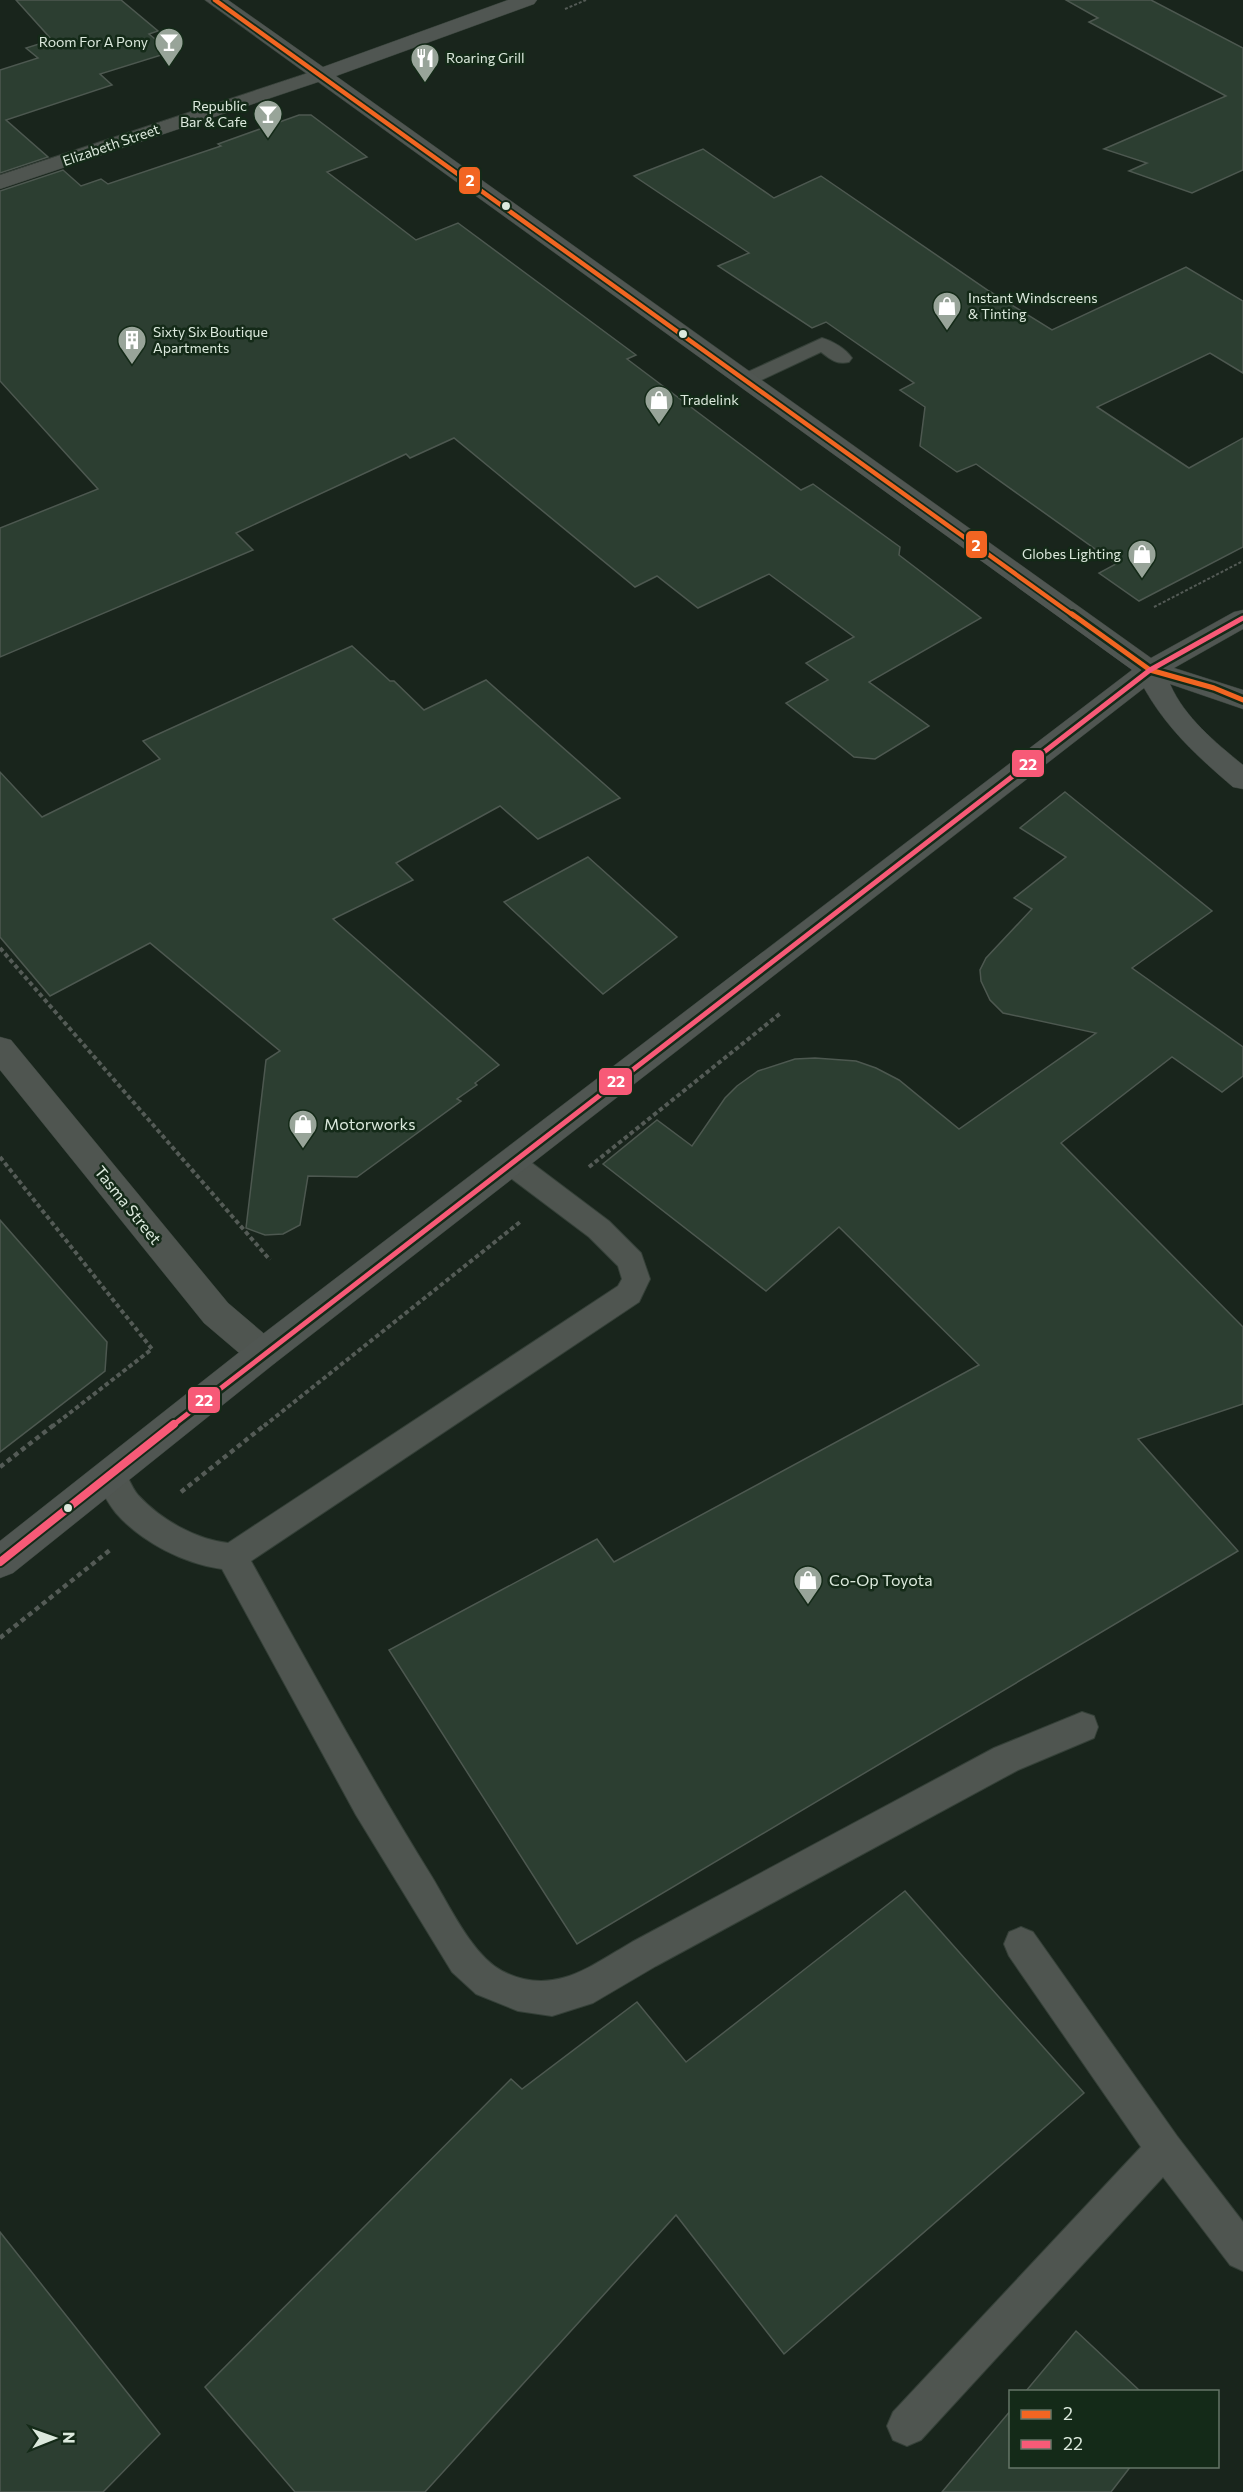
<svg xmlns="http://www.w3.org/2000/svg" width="1243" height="2492" viewBox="0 0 1243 2492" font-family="Commissioner,sans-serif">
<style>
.building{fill:#2c3e31;stroke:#4d5850;stroke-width:1.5}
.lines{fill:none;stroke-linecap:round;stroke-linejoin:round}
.lane-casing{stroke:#354038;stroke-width:2}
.street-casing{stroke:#354038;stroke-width:1}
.secondary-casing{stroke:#354038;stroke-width:1}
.path-far2{stroke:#545b56;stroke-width:2;stroke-dasharray:3 2;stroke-linecap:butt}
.path-far1{stroke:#545b56;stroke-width:4;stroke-dasharray:4.5 3;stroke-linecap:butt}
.path{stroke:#545b56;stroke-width:4.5;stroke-dasharray:5 4;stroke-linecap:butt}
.lane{fill:#4f5550;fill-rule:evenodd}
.street{fill:#4f5550;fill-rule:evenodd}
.secondary{fill:#505652;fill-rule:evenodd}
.bus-1-far1-casing{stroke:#142a18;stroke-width:8}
.bus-1-casing{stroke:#142a18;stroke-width:10}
.bus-2-far1-casing{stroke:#142a18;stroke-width:10}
.bus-2-casing{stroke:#142a18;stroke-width:12}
.bus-1-far1{stroke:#f26522;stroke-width:4.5}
.bus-1{stroke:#f26522;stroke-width:5}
.bus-2-far1{stroke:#f75a77;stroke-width:5}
.bus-2{stroke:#f75a77;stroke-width:8}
.bus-dot{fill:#dce9dd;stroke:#142a18;stroke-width:2}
.labels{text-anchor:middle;stroke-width:5;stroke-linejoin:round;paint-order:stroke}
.far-poi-label{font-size:14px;fill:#dce9dd;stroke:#142a18;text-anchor:start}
.far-street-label{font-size:14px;fill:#dce9dd;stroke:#142a18}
.poi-label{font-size:16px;fill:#dce9dd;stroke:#142a18;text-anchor:start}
.street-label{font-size:16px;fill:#dce9dd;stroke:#142a18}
.line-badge{stroke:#142a18;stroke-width:2}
.badge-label{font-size:16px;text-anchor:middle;font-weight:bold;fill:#fff}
</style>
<rect width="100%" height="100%" fill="#19251c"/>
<!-- building -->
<g class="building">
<polygon points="16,0 121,0 158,31 149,34 171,52 100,74 112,85 6,120 48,157 0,173 0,70 38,58 26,48 52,40"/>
<polygon points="1066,0 1151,0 1243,48 1243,170 1192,193 1129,171 1147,163 1104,149 1226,96 1089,22 1098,18"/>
<polygon points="299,115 311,115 367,157 327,172 416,240 458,223 636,355 627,359 801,490 813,484 900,547 899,555 981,618 869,682 929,726 875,759 854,757 786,703 828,680 806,663 854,637 769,574 698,608 657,576 635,587 454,438 410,458 406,454 236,533 253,550 0,657 0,528 98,489 0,381 0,191 63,170 81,186 101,179 108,184 221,146 218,144"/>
<polygon points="703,149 774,198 821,176 989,291 1052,330 1186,267 1243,301 1243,373 1210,353 1097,407 1189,468 1243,438 1243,547 1139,601 1099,573 1116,564 976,464 957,472 920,446 925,407 900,390 914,383 826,322 812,328 718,266 749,253 634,176"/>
<polygon points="352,646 390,681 394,681 424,710 486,680 620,798 538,839 500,806 396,863 413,880 333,919 499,1065 475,1083 477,1085 457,1099 461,1101 357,1177 308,1176 300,1225 283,1234 265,1235 246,1228 266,1060 280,1051 150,943 50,996 0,937 0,772 42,817 160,759 143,741"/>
<polygon points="1065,792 1212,911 1132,968 1243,1047 1243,1076 1222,1092 1172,1057 1061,1143 1243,1327 1243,1404 1138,1439 1238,1551 577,1944 389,1650 597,1539 614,1562 979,1365 839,1227 766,1291 603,1164 657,1120 692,1146 725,1098 737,1086 758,1071 795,1059 815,1058 856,1061 876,1068 899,1080 959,1129 1096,1033 1003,1013 990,1000 981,981 980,970 986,958 1032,909 1014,898 1066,857 1020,828"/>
<polygon points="588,857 677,937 603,994 504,902"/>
<polygon points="0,1220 107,1342 105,1371 0,1452"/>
<polygon points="905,1891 1084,2093 784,2354 676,2215 425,2492 295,2492 205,2387 511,2079 522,2089 637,2002 686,2062"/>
<polygon points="0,2232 160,2434 103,2492 0,2492"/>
<polygon points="1076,2331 1140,2391 1026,2391"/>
<polygon points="1011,2410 1011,2466 1131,2466 1111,2492 942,2492"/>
</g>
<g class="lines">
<!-- lane casing -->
<g class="lane-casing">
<g id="lane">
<path d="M822,338C833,341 846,349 852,358L849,362C837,365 830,359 821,352L753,384L746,386L739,384L736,380L739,376Z"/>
<path d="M510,1151L520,1154L609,1221L641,1253L650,1279L639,1302L251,1561C310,1667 368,1774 432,1877C449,1905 472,1955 502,1971C553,1997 589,1967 632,1942L994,1748L1082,1712L1094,1716L1098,1727L1094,1738L1018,1770L656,1966L593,2003L552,2016L518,2011L476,1994L452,1972L356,1815L222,1569C185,1564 141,1542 116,1513C107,1502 100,1488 94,1476L98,1467C106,1464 114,1462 120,1467C128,1474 131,1487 138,1495C161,1520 195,1539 228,1543L618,1286L622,1279L618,1266L589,1237L500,1170L496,1162L500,1154Z"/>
<polygon points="1021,1927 1033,1932 1177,2136 1243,2222 1243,2271 1230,2265 1163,2177 921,2440 907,2446 893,2440 887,2426 893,2412 1141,2147 1009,1956 1004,1944 1009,1932"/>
</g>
</g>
<!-- street casing -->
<g class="street-casing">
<g id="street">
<polygon points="320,69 327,71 330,75 327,79 0,189 0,175"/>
<polygon points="0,1037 11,1040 228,1303 275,1343 280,1353 275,1363 263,1367 251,1363 204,1323 0,1070"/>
</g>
</g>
<!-- secondary casing -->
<g class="secondary-casing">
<path id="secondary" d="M205,0H228L323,67L508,0H537L534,4L336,76L1151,658L1234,612L1243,610V629L1174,668L1243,690V709L1170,684C1185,718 1215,742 1243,765V789L1233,787C1198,757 1167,729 1144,688L275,1363L13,1573L0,1578V1541L251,1343L1132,670Z"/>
</g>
<!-- path-far2 -->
<g class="path-far2">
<polyline points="565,9 586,0"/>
<polyline points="1154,607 1243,561"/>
</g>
<!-- path-far1 -->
<g class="path-far1">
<polyline points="0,948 270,1260"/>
<polyline points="0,1157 152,1349 53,1426"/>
<polyline points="589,1167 782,1012"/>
<polyline points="264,1426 520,1222"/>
</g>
<!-- path -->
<g class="path">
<polyline points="0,1467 55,1424"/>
<polyline points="181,1492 266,1424"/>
<polyline points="0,1638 110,1550"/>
</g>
<!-- lane -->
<use href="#lane" class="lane"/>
<!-- street -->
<use href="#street" class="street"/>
<!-- secondary -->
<use href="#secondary" class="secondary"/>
<!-- bus-1-far1 casing -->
<g class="bus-1-far1-casing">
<polyline id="bus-1-far1" points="215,0 1074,616"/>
</g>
<!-- bus-1 casing -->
<g class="bus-1-casing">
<polyline id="bus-1" points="1072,614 1150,670 1214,688 1243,700"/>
</g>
<!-- bus-2-far1 casing -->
<g class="bus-2-far1-casing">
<polyline id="bus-2-far1" points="172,1426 1150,670 1243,618"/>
</g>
<!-- bus-2 casing -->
<g class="bus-2-casing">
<polyline id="bus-2" points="0,1562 174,1424"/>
</g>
<!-- bus-1-far1 -->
<use href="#bus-1-far1" class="bus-1-far1"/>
<!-- bus-1 -->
<use href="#bus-1" class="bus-1"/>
<!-- bus-2-far1 -->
<use href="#bus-2-far1" class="bus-2-far1"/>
<!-- bus-2 -->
<use href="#bus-2" class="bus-2"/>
</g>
<!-- icons -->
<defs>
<g id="bar-pin" transform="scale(1.5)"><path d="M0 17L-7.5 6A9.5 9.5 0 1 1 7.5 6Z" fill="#98a499" stroke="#142a18"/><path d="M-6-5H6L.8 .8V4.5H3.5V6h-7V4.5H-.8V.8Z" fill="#fff"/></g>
<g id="restaurant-pin" transform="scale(1.5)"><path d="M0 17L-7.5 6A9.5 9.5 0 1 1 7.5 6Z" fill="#98a499" stroke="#142a18"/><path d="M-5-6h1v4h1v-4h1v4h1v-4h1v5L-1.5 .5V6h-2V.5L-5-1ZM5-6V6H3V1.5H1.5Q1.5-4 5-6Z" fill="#fff"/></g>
<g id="shop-pin" transform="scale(1.5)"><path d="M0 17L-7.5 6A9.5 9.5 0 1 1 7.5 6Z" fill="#98a499" stroke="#142a18"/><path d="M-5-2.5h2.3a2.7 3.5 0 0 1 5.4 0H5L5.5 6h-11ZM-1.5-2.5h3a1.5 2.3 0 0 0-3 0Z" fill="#fff"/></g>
<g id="building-pin" transform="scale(1.5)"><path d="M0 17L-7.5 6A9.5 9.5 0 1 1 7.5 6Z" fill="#98a499" stroke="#142a18"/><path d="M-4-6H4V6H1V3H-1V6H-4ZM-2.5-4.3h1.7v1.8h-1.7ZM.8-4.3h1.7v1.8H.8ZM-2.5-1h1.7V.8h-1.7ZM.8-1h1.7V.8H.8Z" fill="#fff"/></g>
</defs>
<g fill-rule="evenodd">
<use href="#bar-pin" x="169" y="42"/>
<use href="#restaurant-pin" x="425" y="58"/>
<use href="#bar-pin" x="268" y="114"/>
<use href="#shop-pin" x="947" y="306"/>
<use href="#building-pin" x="132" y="340"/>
<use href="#shop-pin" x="659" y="400"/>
<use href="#shop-pin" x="1142" y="554"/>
<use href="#shop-pin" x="303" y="1124"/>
<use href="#shop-pin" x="808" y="1580"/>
</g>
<!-- markers -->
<g class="bus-dot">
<circle cx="506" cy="206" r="5"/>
<circle cx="683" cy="334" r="5"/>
<circle cx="68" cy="1508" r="5"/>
</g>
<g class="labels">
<!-- far-poi labels -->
<g class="far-poi-label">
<text x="148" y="47" text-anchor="end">Room For A Pony</text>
<text x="446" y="63">Roaring Grill</text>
<text x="247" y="111" text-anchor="end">Republic<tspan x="247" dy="16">Bar &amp; Cafe</tspan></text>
<text x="968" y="303">Instant Windscreens<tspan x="968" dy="16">&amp; Tinting</tspan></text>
<text x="153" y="337">Sixty Six Boutique<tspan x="153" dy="16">Apartments</tspan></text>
<text x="680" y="405">Tradelink</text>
<text x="1121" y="559" text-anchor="end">Globes Lighting</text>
</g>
<!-- far-street labels -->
<g class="far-street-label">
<text transform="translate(111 145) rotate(-19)" y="5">Elizabeth Street</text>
</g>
<!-- poi labels -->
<g class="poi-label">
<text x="324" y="1130">Motorworks</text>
<text x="829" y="1586">Co-Op Toyota</text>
</g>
<!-- street labels -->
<g class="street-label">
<text transform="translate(128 1205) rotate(51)" y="6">Tasma Street</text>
</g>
</g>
<g class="line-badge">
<rect x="458" y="166" width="23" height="29" rx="6" fill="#f26522"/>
<rect x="965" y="530" width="23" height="29" rx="6" fill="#f26522"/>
<rect x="1011" y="749" width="34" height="29" rx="6" fill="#f75a77"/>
<rect x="598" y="1067" width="35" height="29" rx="6" fill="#f75a77"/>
<rect x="187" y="1386" width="34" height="28" rx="6" fill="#f75a77"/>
</g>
<g class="badge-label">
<text x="470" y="186">2</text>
<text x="976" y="551">2</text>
<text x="1028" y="770">22</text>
<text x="616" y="1087">22</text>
<text x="204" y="1406">22</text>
</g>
<!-- legend -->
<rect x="1009" y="2390" width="210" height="78" fill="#142a18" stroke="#647667" stroke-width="1.5"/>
<rect x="1021" y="2410" width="30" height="9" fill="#f26522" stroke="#647667" stroke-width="1.5"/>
<text x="1063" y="2420" font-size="18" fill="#dce9dd">2</text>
<rect x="1021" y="2440" width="30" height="9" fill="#f75a77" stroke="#647667" stroke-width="1.5"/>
<text x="1063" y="2450" font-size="18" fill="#dce9dd">22</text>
<!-- north arrow -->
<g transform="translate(54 2438) rotate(89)" stroke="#142a18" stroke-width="4.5" paint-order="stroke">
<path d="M0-4.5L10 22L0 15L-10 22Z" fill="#dce9dd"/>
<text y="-9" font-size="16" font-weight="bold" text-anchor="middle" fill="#dce9dd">N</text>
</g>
</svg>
